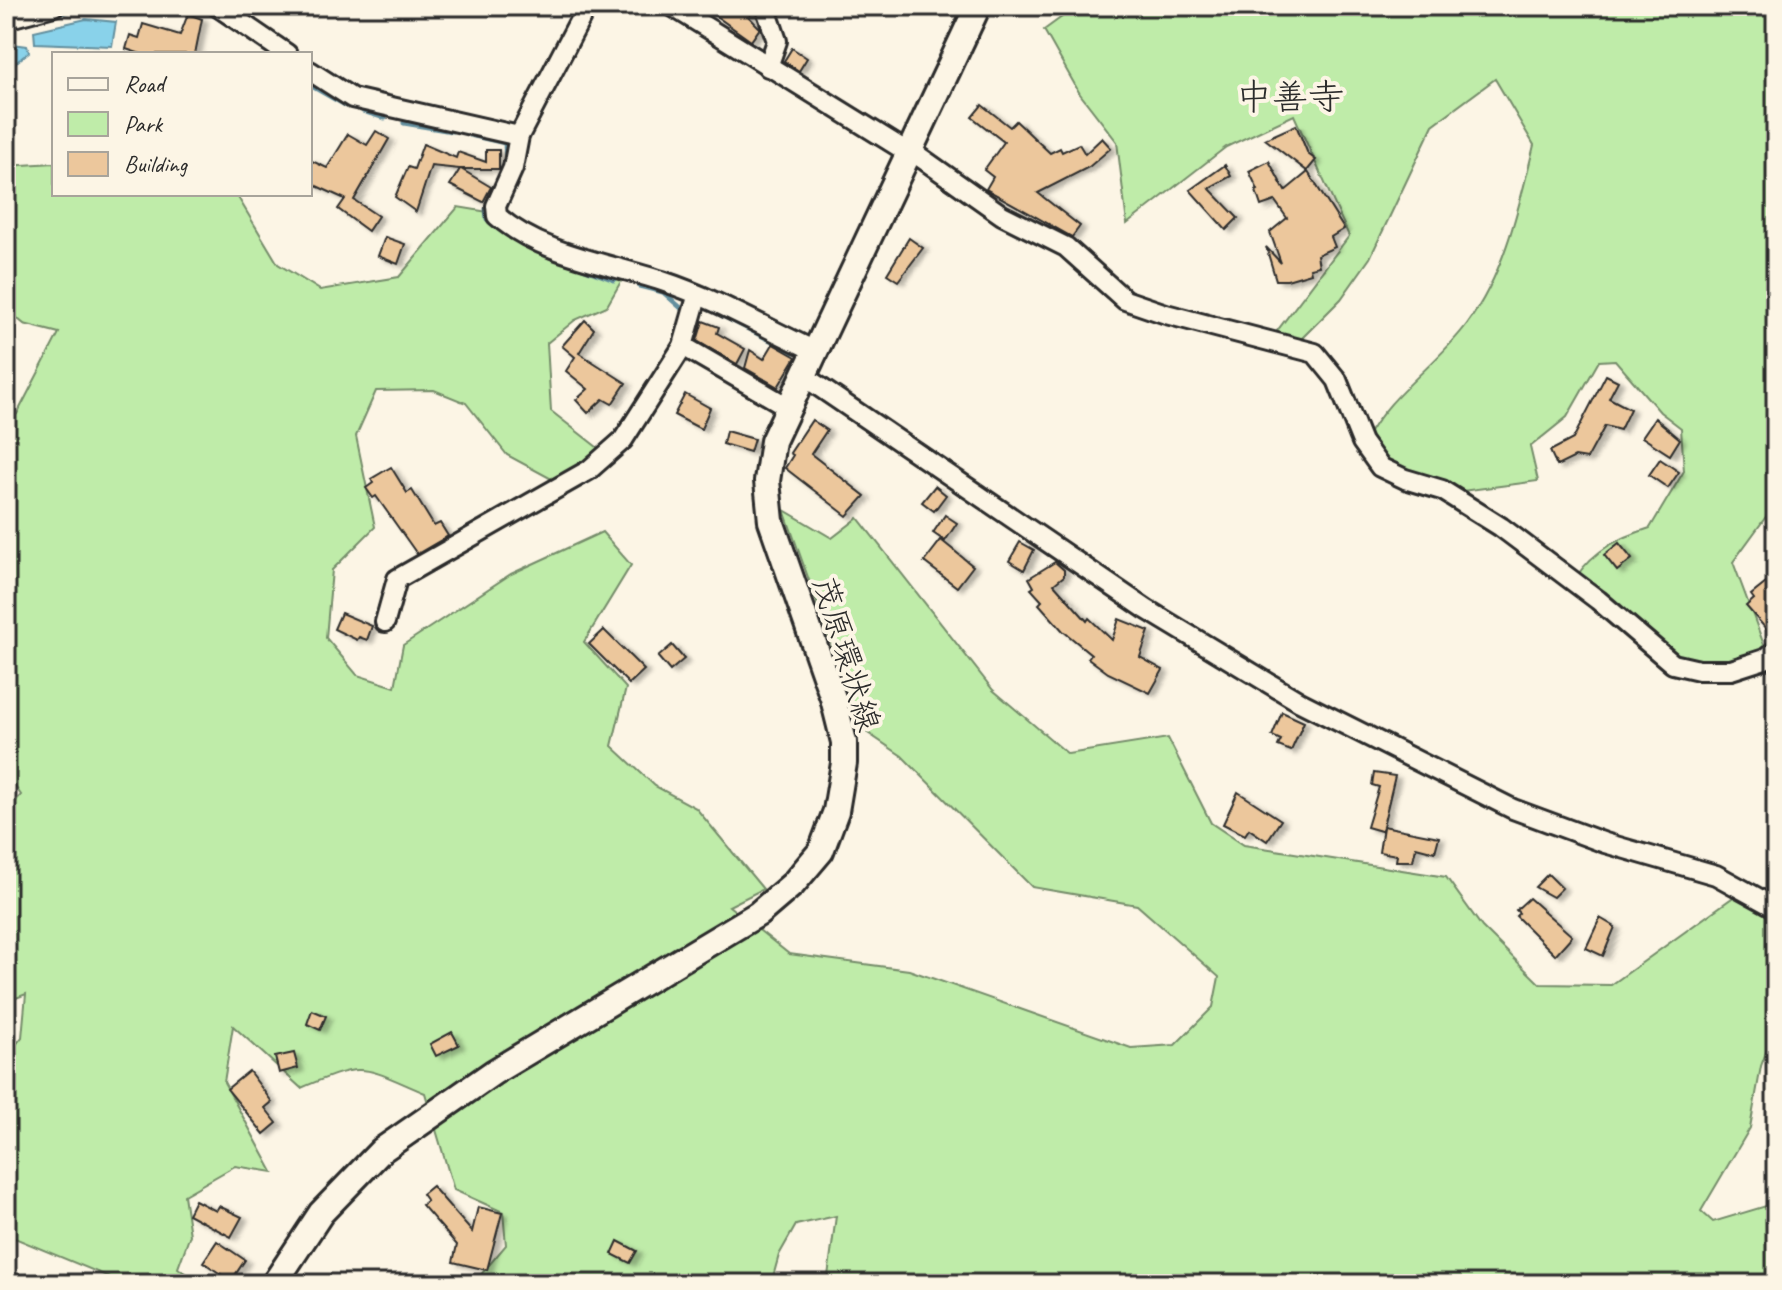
<svg xmlns="http://www.w3.org/2000/svg" width="1782" height="1290" viewBox="0 0 1782 1290" font-family="Caveat,'Klee One',sans-serif">
<style>
.green{fill:#bfeca9;stroke:#758c6a;stroke-width:2}
.water{fill:#89d2ea;stroke:#638f9e;stroke-width:2}
.lines{fill:none;stroke-linecap:round;stroke-linejoin:round}
.stream{stroke:#638f9e;stroke-width:5}
.building{fill:#ecc79c;stroke:#2b2b2b;stroke-width:2;filter:url(#shadow)}
.minor-casing{stroke:#2b2b2b;stroke-width:24}
.major-casing{stroke:#2b2b2b;stroke-width:30}
.minor{stroke:#fcf5e5;stroke-width:18}
.major{stroke:#fcf5e5;stroke-width:24}
.labels{text-anchor:middle;stroke-width:8;stroke-linejoin:round;paint-order:stroke}
.street-label{font-size:32px;fill:#2b2b2b;stroke:#fcf5e5}
.quarter-label{font-size:36px;fill:#2b2b2b;stroke:#fcf5e5}
</style>
<defs>
<filter id="shadow"><feDropShadow dx="5.5" dy="3" stdDeviation="2" flood-color="#0004"/></filter>
</defs>
<rect width="100%" height="100%" fill="#fcf5e5"/>
<filter id="ink" filterUnits="userSpaceOnUse"><feTurbulence type="fractalNoise" baseFrequency=".0125" numOctaves="2"/><feDisplacementMap in="SourceGraphic" scale="16" xChannelSelector="R" yChannelSelector="G"/><feConvolveMatrix kernelMatrix="1 2 1 2 8 2 1 2 1" color-interpolation-filters="sRGB"/></filter>
<g filter="url(#ink)">
<!-- green -->
<g class="green">
<path d="M1077,6L1776,7V503L1733,562L1767,653L1734,665L1675,659L1576,577C1595,549 1619,538 1650,528L1684,471L1681,428L1660,412L1615,360L1599,361L1567,417L1530,447L1538,481L1454,492L1384,463L1365,441C1389,394 1436,366 1467,324C1505,273 1519,206 1534,145L1495,79L1433,125L1370,258L1341,299L1298,342L1274,335L1349,236L1294,115L1226,147L1127,224L1117,142L1080,94L1044,30Z"/>
<path d="M54,163V194H236L278,264L320,290L399,277L458,207L494,213L623,278L607,306L575,320L547,343L551,411L602,451L559,483L507,455L466,403L434,390L376,391L356,436L375,527L332,570L326,638L357,675L395,687L403,645L511,574L602,532L631,565L584,642L626,688L612,746L655,786L696,808L763,889L729,906L789,954L909,970L1131,1048L1175,1045L1213,1007L1219,977L1137,905L1032,887L902,756L862,729L784,510L832,538L858,518L993,690L1068,754L1168,738L1211,823L1244,845L1446,877L1482,927L1540,984L1611,985L1739,893L1776,917V1026L1761,1066L1750,1128L1701,1211L1713,1222L1776,1203V1284H827L836,1216L796,1225L779,1255L771,1284H473L506,1245L503,1212L454,1190L425,1093C361,1066 366,1061 301,1088L233,1026L224,1082L273,1172L235,1166L184,1195L190,1235L178,1268L200,1284H126L10,1236L6,1238V1057L22,1037L26,994L6,1002V812L21,795L6,774V422L17,414L59,333L24,324L6,309V166Z"/>
</g>
<!-- water -->
<g class="water">
<polygon points="86,19 116,22 112,46 35,43 34,31"/>
<polygon points="13,44 27,46 29,52 13,65 6,65 6,47"/>
</g>
<g class="lines">
<!-- stream -->
<g class="stream">
<polyline points="191,6 201,8"/>
<polyline points="55,14 90,6"/>
<polyline points="215,16 228,24"/>
<polyline points="310,85 347,106"/>
<polyline points="363,111 385,118"/>
<polyline points="404,123 452,131"/>
<polyline points="470,135 505,143 506,160"/>
<polyline points="495,187 486,209 487,219 510,236"/>
<polyline points="577,266 614,280"/>
<polyline points="639,286 663,292 681,308"/>
<polyline points="707,308 794,352"/>
</g>
</g>
<!-- building -->
<g class="building">
<polygon points="702,6 747,6 753,11 749,17 760,28 751,41"/>
<polygon points="188,14 202,19 195,54 141,54 126,49 130,35 139,38 143,24 180,35"/>
<polygon points="792,48 807,58 799,71 784,61"/>
<polygon points="982,105 1010,127 1016,121 1050,153 1060,148 1062,152 1079,144 1085,154 1102,138 1111,148 1089,167 1038,193 1080,226 1072,237 986,189 993,177 984,170 1004,142 972,117"/>
<polygon points="1296,125 1308,154 1316,160 1307,171 1265,139"/>
<polygon points="376,131 389,139 354,200 378,216 368,231 338,209 345,199 310,183 310,160 327,168 348,134 367,145"/>
<polygon points="423,144 456,158 458,152 486,162 486,150 499,150 499,169 461,169 491,187 483,202 450,185 460,169 431,166 416,212 395,197 408,167 414,169"/>
<polygon points="1269,161 1285,191 1308,172 1344,229 1331,237 1335,247 1317,255 1319,266 1310,268 1311,273 1287,280 1276,280 1266,247 1281,263 1270,232 1287,218 1275,201 1261,206 1256,191 1258,190 1249,171"/>
<polygon points="1225,165 1231,176 1209,188 1238,218 1226,230 1190,190"/>
<polygon points="385,237 405,244 398,264 378,256"/>
<polygon points="909,238 923,248 898,281 887,274"/>
<polygon points="585,320 594,329 579,353 626,383 612,404 603,399 588,413 576,400 588,389 566,371 575,357 562,346"/>
<polygon points="703,321 719,327 717,333 745,349 737,364 697,341"/>
<polygon points="773,344 796,357 778,387 745,368 750,350 764,359"/>
<polygon points="1606,375 1618,381 1609,398 1630,409 1620,430 1605,426 1587,459 1575,457 1557,466 1550,451 1573,439"/>
<polygon points="685,394 710,408 701,429 674,415"/>
<polygon points="1655,418 1680,439 1670,455 1642,437"/>
<polygon points="812,420 827,430 811,454 865,496 847,516 785,468 793,455 790,453"/>
<polygon points="726,431 754,439 750,452 723,444"/>
<polygon points="1660,459 1679,472 1668,488 1649,475"/>
<polygon points="391,467 407,493 412,490 434,526 440,523 448,536 417,554 376,496 373,498 366,488 373,483 371,479"/>
<polygon points="935,486 946,495 934,511 922,502"/>
<polygon points="945,515 957,523 945,541 933,533"/>
<polygon points="941,540 973,566 957,587 924,562"/>
<polygon points="1020,542 1034,550 1024,570 1009,561"/>
<polygon points="1619,543 1632,559 1617,571 1604,555"/>
<polygon points="1055,562 1064,570 1064,576 1054,584 1087,621 1089,618 1112,640 1119,619 1149,631 1140,657 1163,670 1150,693 1108,673 1088,658 1091,654 1063,631 1039,604 1042,601 1031,589 1034,587 1029,578"/>
<polygon points="1776,575 1776,638 1774,638 1746,606 1754,599 1751,595"/>
<polygon points="341,613 372,626 367,640 359,637 357,640 334,629"/>
<polygon points="604,630 644,670 629,684 589,644"/>
<polygon points="672,645 684,659 670,671 658,657"/>
<polygon points="1282,712 1304,722 1291,751 1278,746 1281,740 1272,736"/>
<polygon points="1374,773 1395,776 1383,826 1439,837 1435,852 1416,847 1413,861 1396,861 1397,855 1379,852 1383,827 1381,831 1367,827 1379,787 1372,785"/>
<polygon points="1238,792 1281,820 1267,841 1249,829 1245,835 1223,824"/>
<polygon points="1548,874 1562,888 1553,897 1535,887"/>
<polygon points="1529,898 1572,936 1555,955 1516,916 1519,913 1516,910"/>
<polygon points="1600,918 1615,927 1603,956 1586,948"/>
<polygon points="312,1010 326,1016 320,1030 307,1024"/>
<polygon points="452,1032 459,1045 436,1056 430,1044"/>
<polygon points="294,1053 298,1068 279,1073 275,1057"/>
<polygon points="249,1071 272,1102 265,1108 277,1123 264,1134 227,1089"/>
<polygon points="432,1186 472,1232 478,1207 502,1213 487,1270 453,1262 457,1245 422,1205 427,1201 422,1194"/>
<polygon points="195,1200 216,1211 219,1206 242,1217 231,1237 188,1214"/>
<polygon points="217,1241 245,1260 231,1281 203,1262"/>
<polygon points="618,1241 637,1251 630,1263 612,1254"/>
</g>
<g class="lines">
<!-- minor casing -->
<g class="minor-casing">
<g id="minor">
<polyline points="217,6 287,54"/>
<path d="M587,6L519,136L513,168L496,206L497,216C542,255 608,263 662,281C714,298 764,327 813,350"/>
<polyline points="672,6 909,153 920,157 1002,215 1066,247 1125,300 1166,314 1315,353 1337,380 1362,442 1380,467 1405,479 1442,490 1501,527 1598,600 1673,664 1699,670 1731,670 1765,659 1776,650"/>
<polyline points="765,6 777,41 768,67"/>
<polyline points="6,19 54,6"/>
<polyline points="310,71 352,98 519,136"/>
<polyline points="683,346 788,407"/>
<polyline points="802,375 1146,609 1300,702 1513,809 1605,843 1716,875 1776,908"/>
<polyline points="385,622 397,579 589,470 623,440 683,346 697,297"/>
</g>
</g>
<!-- major casing -->
<g class="major-casing">
<polyline id="major" points="274,1284 321,1213 382,1150 494,1072 758,914 793,884 821,851 836,811 844,763 844,742 833,698 771,521 767,481 773,441 978,6"/>
</g>
<!-- minor -->
<use href="#minor" class="minor"/>
<!-- major -->
<use href="#major" class="major"/>
</g>
</g>
<g class="labels">
<!-- street labels -->
<g class="street-label">
<text transform="translate(847 654) rotate(73)" y="11">茂原環状線</text>
</g>
<!-- quarter labels -->
<g class="quarter-label">
<text x="1290" y="109">中善寺</text>
</g>
</g>
<!-- margin -->
<rect width="1782" height="1290" fill="none" stroke="#fcf5e5" stroke-width="32"/>
<rect x="16" y="16" width="1750" height="1258" fill="none" stroke="#2b2b2b" stroke-width="3" filter="url(#ink)"/>
<!-- legend -->
<rect x="52" y="52" width="260" height="144" fill="#fcf5e5" stroke="#a8a49b" stroke-width="2"/>
<rect x="68" y="78" width="40" height="12" fill="#fcf5e5" stroke="#a8a49b" stroke-width="2"/>
<text x="124" y="92" font-size="24" fill="#2b2b2b">Road</text>
<rect x="68" y="112" width="40" height="24" fill="#bfeca9" stroke="#a8a49b" stroke-width="2"/>
<text x="124" y="132" font-size="24" fill="#2b2b2b">Park</text>
<rect x="68" y="152" width="40" height="24" fill="#ecc79c" stroke="#a8a49b" stroke-width="2"/>
<text x="124" y="172" font-size="24" fill="#2b2b2b">Building</text>
</svg>
